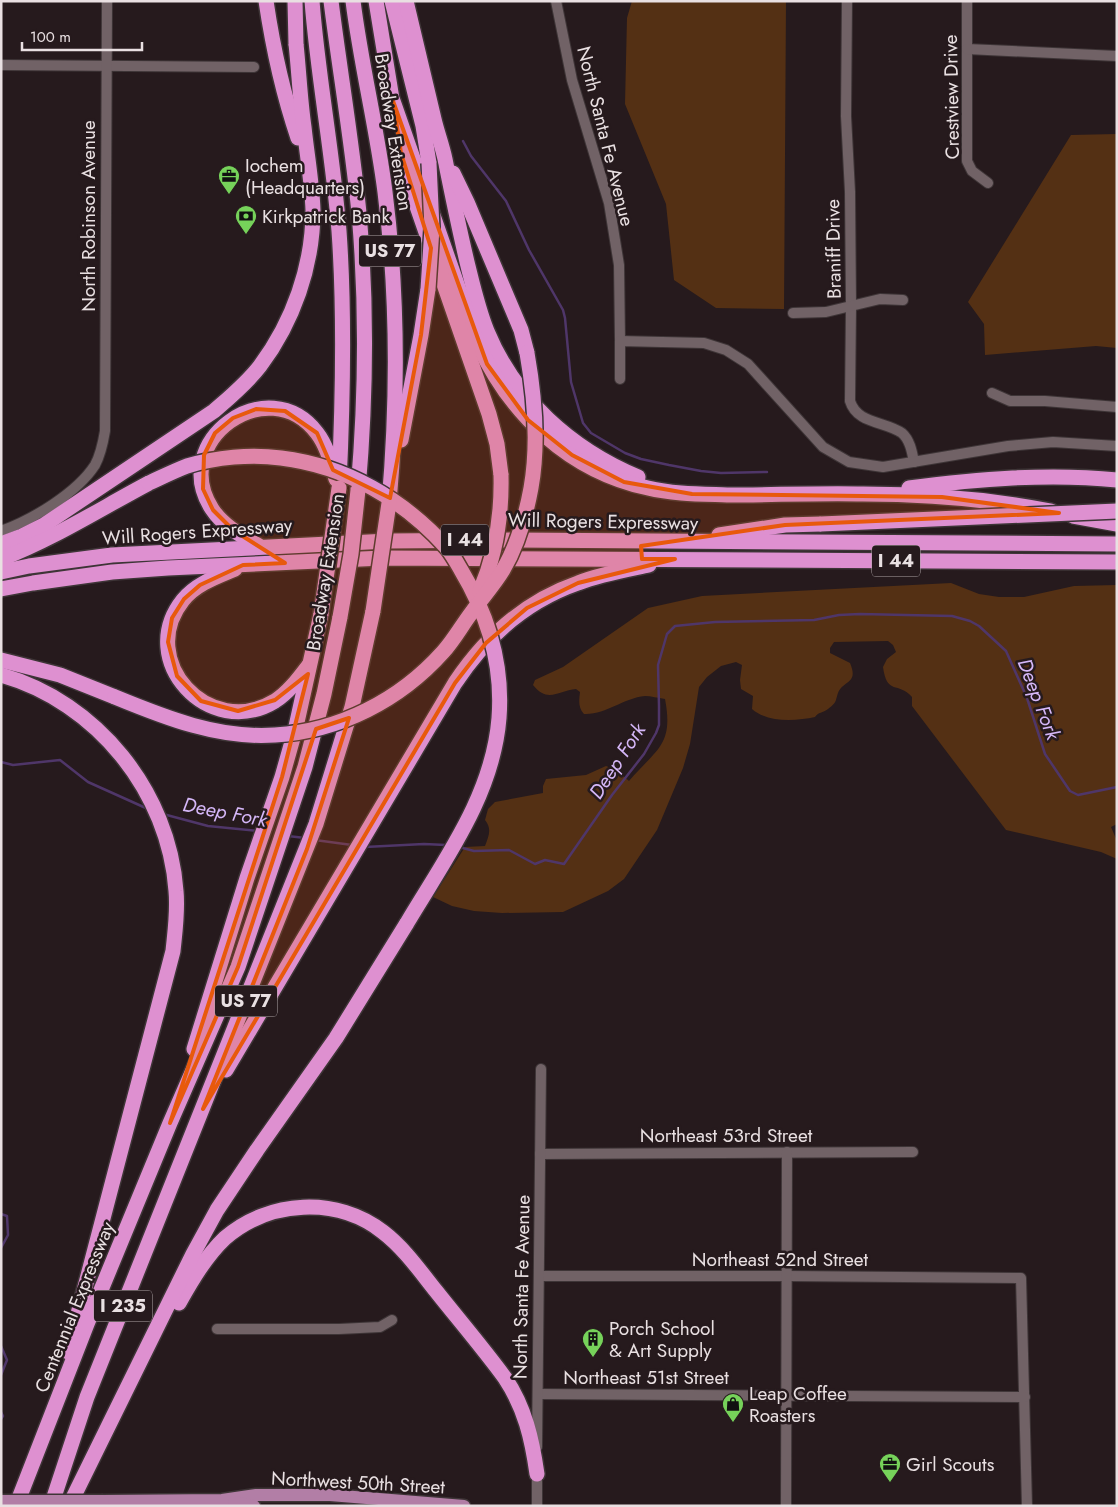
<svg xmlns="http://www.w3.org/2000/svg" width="1118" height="1507" viewBox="0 0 1118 1507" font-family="Jost,sans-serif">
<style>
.green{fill:#543014}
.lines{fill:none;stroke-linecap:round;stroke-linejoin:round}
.stream{stroke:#4f3669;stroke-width:2.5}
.minor-casing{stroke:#3e3537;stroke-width:12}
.major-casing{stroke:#3e3537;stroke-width:15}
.highway-casing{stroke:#3e3537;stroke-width:18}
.minor{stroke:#716266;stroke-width:10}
.major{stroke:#b27ea6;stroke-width:12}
.highway{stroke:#de90d0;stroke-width:15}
.major-bridge-casing{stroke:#3e3537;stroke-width:15;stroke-linecap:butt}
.highway-bridge-casing{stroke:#3e3537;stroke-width:18;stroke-linecap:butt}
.major-bridge{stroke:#b27ea6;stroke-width:12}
.highway-bridge{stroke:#de90d0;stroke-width:15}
.marked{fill:#e8590c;fill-opacity:0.2;stroke:#e8590c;stroke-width:4;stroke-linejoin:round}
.labels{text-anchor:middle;stroke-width:5;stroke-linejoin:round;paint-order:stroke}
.shield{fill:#261a1d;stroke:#aea5a7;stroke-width:1}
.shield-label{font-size:18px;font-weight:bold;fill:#e9e0e2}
.street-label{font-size:19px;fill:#e9e0e2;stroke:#261a1d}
.poi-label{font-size:19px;fill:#e9e0e2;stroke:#261a1d;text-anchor:start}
.water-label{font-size:20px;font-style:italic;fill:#d5b7f8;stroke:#261a1d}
</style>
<rect width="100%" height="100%" fill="#261a1d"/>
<!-- green -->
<g class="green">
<polygon points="632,1 786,1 784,309 716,308 674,280 666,204 625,104 627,18"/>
<polygon points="1117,134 1117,348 1096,346 985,355 984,324 968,302 1071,135"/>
<path d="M951,583L979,594L999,597H1024L1074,586L1117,585V824L1111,827L1117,841V859L1101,852L1006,830L912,706V697C898,681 887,696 883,667L887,659L896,652L893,645L888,641L834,642L830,648V653L850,663C859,684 843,680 838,693C835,702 837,702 828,709C823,713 818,712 815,717C796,721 768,723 752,709L753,696L741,689L740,680L742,665L736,662L721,666L707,677L699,687L690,744L683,768L657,830L624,879L608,891L563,912L502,913L474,911L452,906L433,897L465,847L485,846C489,835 492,829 485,820L488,809L495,802L543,793V786L546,779L586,775L606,766L616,770L629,781C656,749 674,746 665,699C658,698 651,696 645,696C623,698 606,715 584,714C578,707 579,701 580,692L576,689C559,690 548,704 533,685L535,680L563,667L648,608L702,596Z"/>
</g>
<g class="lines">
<!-- stream -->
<g class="stream">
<polyline points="463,141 471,156 506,201 529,250 563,310 565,318 571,382 583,423 591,433 625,453 641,459 669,465 701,471 721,473 767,472"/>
<polyline points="1,762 13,765 60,760 88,782 148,809"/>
<polyline points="163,814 208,826 258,831"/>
<polyline points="288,836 305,838"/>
<polyline points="315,840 352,845"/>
<polyline points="365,847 424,844 446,845"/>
<polyline points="459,847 474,851 509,850 535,864 545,860 564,864 612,795 644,754 656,733 659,725 659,706 658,665 667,634 675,626 715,622 814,620 839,615 860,614 952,616 970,621 979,626 1006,651 1027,698 1045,754 1070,791 1078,795 1117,787"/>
<polyline points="1,1214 7,1216 8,1235 1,1248"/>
<polyline points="1,1346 7,1360 1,1375"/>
<polyline points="1,1412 3,1416 1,1419"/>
</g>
<!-- minor casing -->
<g class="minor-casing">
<g id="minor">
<polyline points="556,1 572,80 609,203 619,265 620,341"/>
<path d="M847,1L846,116L850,192L851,306L850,401C857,424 885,421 902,433C910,440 912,452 914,462"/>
<polyline points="967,1 967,161 972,171 988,183"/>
<polyline points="967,49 1117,56"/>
<polyline points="1,65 254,67"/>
<polyline points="793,313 826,312 880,299 903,300"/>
<polyline points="620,379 620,341 704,343 726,350 748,364 823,447 849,462 883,467 1008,446 1053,442 1117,446"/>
<polyline points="992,393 1010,401 1045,401 1117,407"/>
<path d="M1,531C32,520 77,493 95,465C101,454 103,443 105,431L107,1"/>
<polyline points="540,1154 913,1152"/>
<polyline points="539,1276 786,1276 1021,1278 1027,1506"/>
<polyline points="217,1329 339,1329 380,1327 392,1320"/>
<polyline points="538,1394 1025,1397"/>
<polyline points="537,1447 541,1069"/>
<polyline points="537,1506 537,1469"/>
<polyline points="786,1506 787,1152"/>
</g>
</g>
<!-- major casing -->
<g class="major-casing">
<g id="major">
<polyline points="103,1501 222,1500 256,1495 330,1495 464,1506"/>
<polyline points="234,1502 254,1506"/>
</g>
</g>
<!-- highway casing -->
<g class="highway-casing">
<g id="highway">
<path d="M266,1C273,48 283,94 298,138"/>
<path d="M312,1C318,78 333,154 339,231C345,315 343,399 339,484"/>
<path d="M331,1C340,72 352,142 359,213C367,305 366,398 358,490"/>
<path d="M353,1C361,65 377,128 385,192C398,295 398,400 389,503"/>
<polyline points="376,1 394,111"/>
<polyline points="392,1 423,126 429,163"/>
<path d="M406,1C415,40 425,80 434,119C437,132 442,145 445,159C452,194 459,228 467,262C473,286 478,309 487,331C515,399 571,449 638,477"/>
<path d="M393,101L478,344C511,415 569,471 648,488C673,494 700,494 727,495C772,495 817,493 863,494C926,494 989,499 1051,511"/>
<polyline points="401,156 412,192 489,414 497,444 501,475"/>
<polyline points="453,173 467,202 521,330 527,353"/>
<polyline points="401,440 421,335 428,289"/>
<path d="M909,488C977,479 1048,473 1117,480"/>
<polyline points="1073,516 1117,524"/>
<polyline points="719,535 785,525 821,524"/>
<path d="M1,544L22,536L44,525L214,411C230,397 247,383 260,366C293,322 313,266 313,210C312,183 307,155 304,127C300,99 299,72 296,44"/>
<path d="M259,546C242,536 223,526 212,509C168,441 268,369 317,433C327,446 331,463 336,479"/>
<path d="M1,559C53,539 100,509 149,483"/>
<path d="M235,569C216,577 196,584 183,600C135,660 209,741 275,701C289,692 299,678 309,665"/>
<polyline points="1,572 29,566 112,555 388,541 513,540 1117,544"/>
<polyline points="1,589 33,583 112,572 168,568 383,558 1117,562"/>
<polyline points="1,660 60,675 115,697"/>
<path d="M1,675C97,702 169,792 176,891C178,911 175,931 173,951L68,1352"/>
<polyline points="194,1049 247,878 282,777 295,731 321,614"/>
<path d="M226,1070L455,683C485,638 526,601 578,583C601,574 625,570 649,565"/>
<path d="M179,1303C192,1280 206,1256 225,1238C269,1200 337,1196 383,1232C404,1248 420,1271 436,1291C459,1320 483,1348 505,1378C525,1408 532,1439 537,1474"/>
<polyline points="16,1506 87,1324 170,1123 238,967 305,767 324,694 340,617"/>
<polyline points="51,1506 87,1397 316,824 352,707 373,611"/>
<polyline points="69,1506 193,1254 217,1210 257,1150 336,1038 407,923"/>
</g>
</g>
<!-- minor -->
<use href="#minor" class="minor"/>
<!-- major -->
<use href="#major" class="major"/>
<!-- highway -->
<use href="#highway" class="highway"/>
<!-- major-bridge casing -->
<g class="major-bridge-casing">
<polyline id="major-bridge" points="1,1501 103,1501"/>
</g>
<!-- highway-bridge casing -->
<g class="highway-bridge-casing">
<g id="highway-bridge">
<polyline points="295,1 296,44"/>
<polyline points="428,289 432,228 429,163"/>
<path d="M149,483C162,477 174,471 187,466C216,457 251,454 281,458C346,466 403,499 447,548C452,554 457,563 461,570C488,615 503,666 499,718C493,795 445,859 407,923"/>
<polyline points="821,524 1117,511"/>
<path d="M480,591C496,554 502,516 501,475"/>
<polyline points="373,611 389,503"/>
<polyline points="321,614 339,488"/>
<polyline points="340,617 351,554 358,490"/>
<path d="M115,697C166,718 219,739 275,735C340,731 400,700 443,652C454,640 462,625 472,612C482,598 494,585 503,570C517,546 526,515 531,488C539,443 535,398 527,353"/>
</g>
</g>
<!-- major-bridge -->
<use href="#major-bridge" class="major-bridge"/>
<!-- highway-bridge -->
<use href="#highway-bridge" class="highway-bridge"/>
</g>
<!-- marked area -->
<path class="marked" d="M393,101L487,364L528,420L572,455L624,482L692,494L942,497L1059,513L785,525L641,546L642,559H675L578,583L527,608L486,643L455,683L203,1109L307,849L349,718L316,729L238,967L170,1123L282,777L308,674L275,700L238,711L201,701L177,676L168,642L172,618L184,599L200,585L243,565L285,563L233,530L213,510L203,489L204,455L215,433L233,418L256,409L285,411L317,433L333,470L390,498L421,335L431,248L401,153Z"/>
<!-- icons -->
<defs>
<g id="office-pin" transform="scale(1.125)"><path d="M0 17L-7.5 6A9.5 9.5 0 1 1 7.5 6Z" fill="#76d25a" stroke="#261a1d"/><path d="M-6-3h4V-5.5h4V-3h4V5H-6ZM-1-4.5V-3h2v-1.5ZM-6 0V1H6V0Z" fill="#111"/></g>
<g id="bank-pin" transform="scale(1.125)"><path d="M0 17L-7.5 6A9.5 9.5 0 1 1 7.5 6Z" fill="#76d25a" stroke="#261a1d"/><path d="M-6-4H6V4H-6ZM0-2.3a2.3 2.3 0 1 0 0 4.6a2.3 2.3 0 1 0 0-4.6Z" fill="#111"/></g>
<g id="building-pin" transform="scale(1.125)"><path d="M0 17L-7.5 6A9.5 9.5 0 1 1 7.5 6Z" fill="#76d25a" stroke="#261a1d"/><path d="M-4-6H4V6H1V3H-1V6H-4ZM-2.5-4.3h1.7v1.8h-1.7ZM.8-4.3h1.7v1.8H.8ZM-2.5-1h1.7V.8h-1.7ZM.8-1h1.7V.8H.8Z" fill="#111"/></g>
<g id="shop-pin" transform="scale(1.125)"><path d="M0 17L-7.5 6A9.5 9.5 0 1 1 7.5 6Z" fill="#76d25a" stroke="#261a1d"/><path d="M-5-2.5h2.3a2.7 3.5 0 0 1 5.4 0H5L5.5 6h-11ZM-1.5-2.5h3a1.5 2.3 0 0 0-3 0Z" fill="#111"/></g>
</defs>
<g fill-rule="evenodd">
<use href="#office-pin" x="229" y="176"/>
<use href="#bank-pin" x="246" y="216"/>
<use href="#building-pin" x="593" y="1339"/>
<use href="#shop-pin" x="733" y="1404"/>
<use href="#office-pin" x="890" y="1464"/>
</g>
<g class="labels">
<!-- shield labels -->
<g class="shield">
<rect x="359" y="235.5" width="62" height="31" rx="4"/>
<rect x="441" y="524.5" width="48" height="31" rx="4"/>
<rect x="872" y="545.5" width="48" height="31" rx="4"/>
<rect x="215" y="985.5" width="62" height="31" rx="4"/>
<rect x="94" y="1290.5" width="58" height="31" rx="4"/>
</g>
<g class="shield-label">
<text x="390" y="257">US 77</text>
<text x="465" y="546">I 44</text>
<text x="896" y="567">I 44</text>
<text x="246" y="1007">US 77</text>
<text x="123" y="1312">I 235</text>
</g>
<!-- street labels -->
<g class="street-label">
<text transform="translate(951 97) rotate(-91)" y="7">Crestview Drive</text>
<text transform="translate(394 132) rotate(81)" y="7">Broadway Extension</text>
<text transform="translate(606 136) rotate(76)" y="7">North Santa Fe Avenue</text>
<text transform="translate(88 216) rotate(-90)" y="7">North Robinson Avenue</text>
<text transform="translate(833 249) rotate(-91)" y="7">Braniff Drive</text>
<text transform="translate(603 521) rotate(1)" y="7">Will Rogers Expressway</text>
<text transform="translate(197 531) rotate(-4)" y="7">Will Rogers Expressway</text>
<text transform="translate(325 572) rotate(-81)" y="7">Broadway Extension</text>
<text x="726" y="1142">Northeast 53rd Street</text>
<text x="780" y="1266">Northeast 52nd Street</text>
<text transform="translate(521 1287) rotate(-89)" y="7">North Santa Fe Avenue</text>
<text transform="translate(74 1307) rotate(-68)" y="7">Centennial Expressway</text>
<text x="646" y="1384">Northeast 51st Street</text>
<text transform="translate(358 1482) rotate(3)" y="7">Northwest 50th Street</text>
</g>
<!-- poi labels -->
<g class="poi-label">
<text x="245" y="172">Iochem<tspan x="245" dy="22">(Headquarters)</tspan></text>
<text x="262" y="223">Kirkpatrick Bank</text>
<text x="609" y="1335">Porch School<tspan x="609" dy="22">&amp; Art Supply</tspan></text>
<text x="749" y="1400">Leap Coffee<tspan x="749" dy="22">Roasters</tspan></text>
<text x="906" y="1471">Girl Scouts</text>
</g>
<!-- water labels -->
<g class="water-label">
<text transform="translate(1039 699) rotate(69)" y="7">Deep Fork</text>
<text transform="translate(617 761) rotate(-57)" y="7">Deep Fork</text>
<text transform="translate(225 812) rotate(11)" y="7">Deep Fork</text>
</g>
</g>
<!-- border -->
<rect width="1118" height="1507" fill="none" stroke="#e9e0e2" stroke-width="5"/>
<!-- scale -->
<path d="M22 42v8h120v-8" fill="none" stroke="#e9e0e2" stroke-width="2.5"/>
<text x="30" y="42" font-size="15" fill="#e9e0e2" stroke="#261a1d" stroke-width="4" paint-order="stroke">100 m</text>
</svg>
